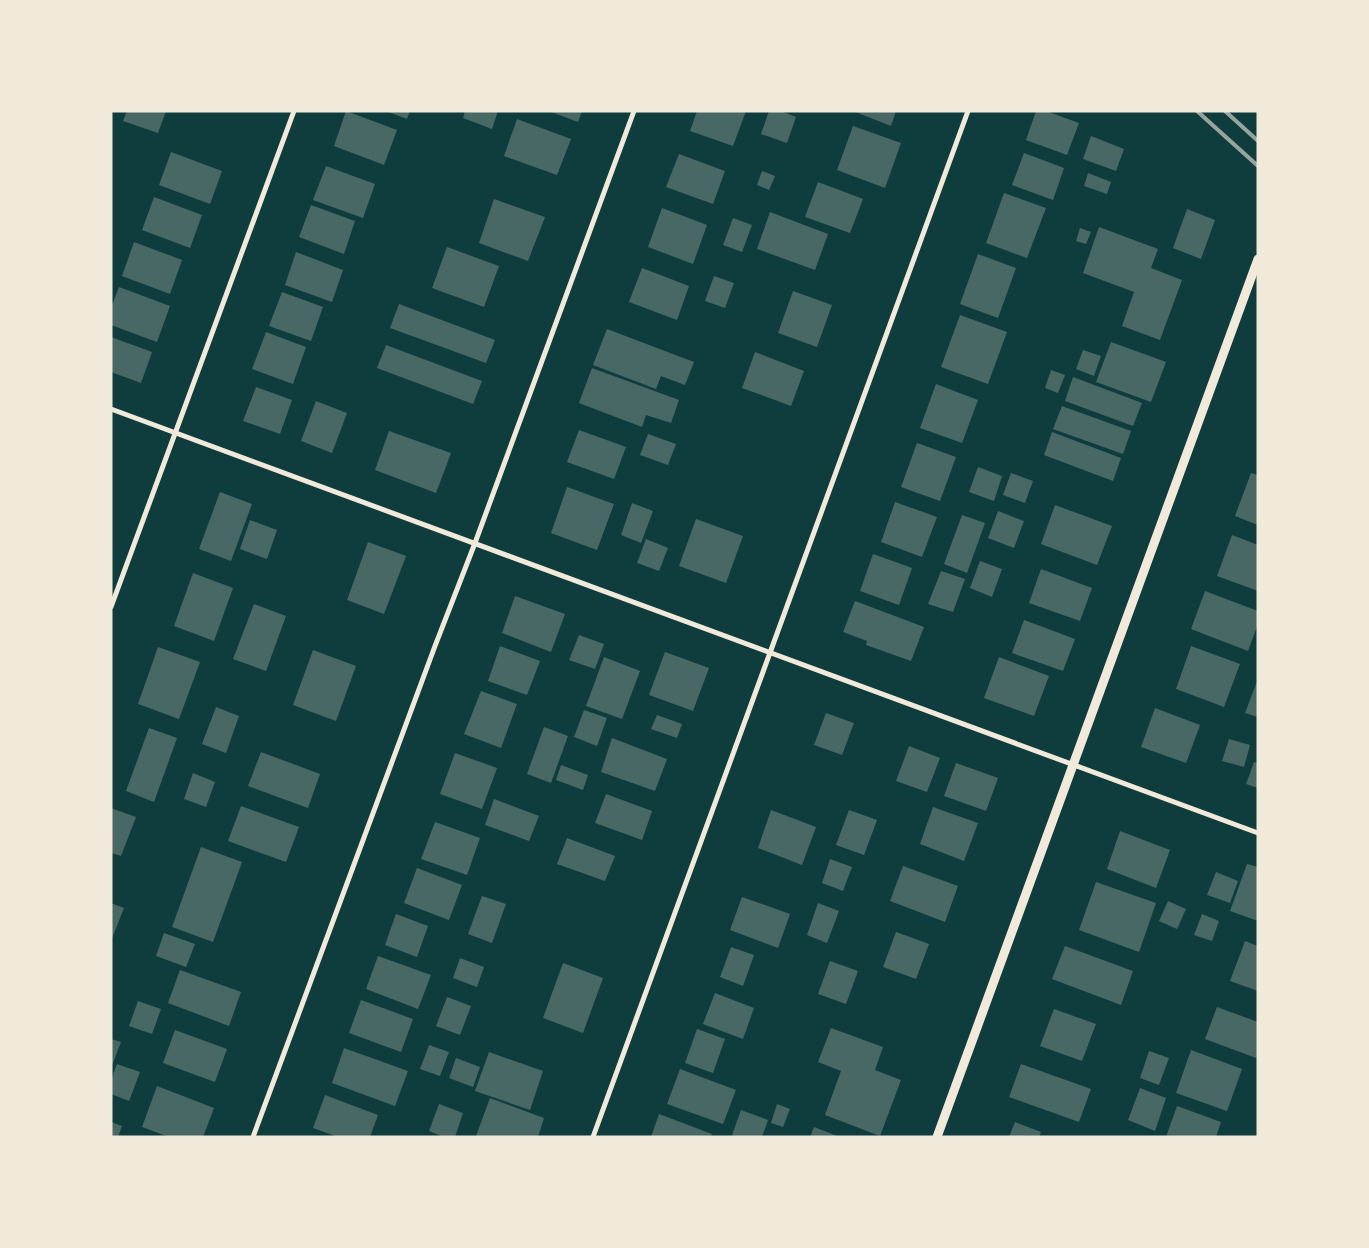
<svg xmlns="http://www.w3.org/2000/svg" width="1369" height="1248" viewBox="0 0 1369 1248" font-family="Overpass,sans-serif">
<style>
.building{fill:#486865}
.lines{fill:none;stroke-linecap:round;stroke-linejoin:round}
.minor{stroke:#f1e9da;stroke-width:5}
.tertiary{stroke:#f1e9da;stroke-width:9}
.rail{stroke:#97a49c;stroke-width:4}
</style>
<rect width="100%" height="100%" fill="#0f3d3e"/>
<!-- building -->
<g class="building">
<polygon points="127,111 166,111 158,133 123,121"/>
<polygon points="346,111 397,130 384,165 334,146"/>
<polygon points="386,111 410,111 407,119"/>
<polygon points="465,111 498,111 492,129 463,118"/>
<polygon points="549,111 582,111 578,122"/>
<polygon points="697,111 746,111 733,146 690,131"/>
<polygon points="769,111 781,111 796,117 787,143 761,134"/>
<polygon points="853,111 896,111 891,126"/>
<polygon points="1036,111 1046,111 1079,123 1067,155 1026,140"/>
<polygon points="517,119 571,139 557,175 504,156"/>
<polygon points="853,126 901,143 885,188 837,170"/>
<polygon points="1091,136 1124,149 1116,171 1083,159"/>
<polygon points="171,152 222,171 210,204 159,185"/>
<polygon points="1024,153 1064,168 1053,200 1012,185"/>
<polygon points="679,154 725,171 713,204 666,187"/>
<polygon points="326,166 375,184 363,218 313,200"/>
<polygon points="762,171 775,176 769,190 757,185"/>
<polygon points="1088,173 1111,182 1107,194 1084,186"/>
<polygon points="818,182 863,199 850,233 805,217"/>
<polygon points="1004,193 1046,208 1027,258 986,243"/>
<polygon points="154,197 202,215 190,248 142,230"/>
<polygon points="494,199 545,217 528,261 479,243"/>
<polygon points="311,205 355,221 344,254 299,237"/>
<polygon points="662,208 707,225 693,264 648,247"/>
<polygon points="1187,209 1215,220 1201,259 1173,248"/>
<polygon points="770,212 828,234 815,270 757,249"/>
<polygon points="733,218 752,225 742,252 723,245"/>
<polygon points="1099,227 1158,249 1151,268 1182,280 1160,340 1122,326 1134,292 1083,273"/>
<polygon points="1080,228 1091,232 1086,244 1076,241"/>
<polygon points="134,242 182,260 170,294 122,276"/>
<polygon points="447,247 499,266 484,307 432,288"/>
<polygon points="296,252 343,270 332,302 285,285"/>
<polygon points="978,254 1016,268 998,318 960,304"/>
<polygon points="642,268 689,286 677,320 629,302"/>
<polygon points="714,276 734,283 725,308 705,301"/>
<polygon points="119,287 170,306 157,342 111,325 111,308"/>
<polygon points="793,291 832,305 817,347 778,333"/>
<polygon points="282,292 323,307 311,341 269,326"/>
<polygon points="399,304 495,340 486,363 390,328"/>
<polygon points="960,315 1007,332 988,384 941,367"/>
<polygon points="607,329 694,362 685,385 661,376 656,389 593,365"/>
<polygon points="266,332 306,347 293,384 252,369"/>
<polygon points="111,337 152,352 141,383 111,372"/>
<polygon points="1111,342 1166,362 1151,402 1096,382"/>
<polygon points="386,345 482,381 473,404 377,368"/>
<polygon points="1083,350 1101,356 1094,376 1076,369"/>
<polygon points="755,352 804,371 791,406 742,388"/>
<polygon points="592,368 679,400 671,423 646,415 642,427 579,403"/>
<polygon points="1051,370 1065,375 1058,393 1045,388"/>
<polygon points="1073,377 1142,403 1133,426 1065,401"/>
<polygon points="936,384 978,400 962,443 920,428"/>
<polygon points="256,387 292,400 280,434 243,421"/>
<polygon points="316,401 347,413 332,453 301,441"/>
<polygon points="1062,406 1131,431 1123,454 1053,429"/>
<polygon points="579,430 626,447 614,479 567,462"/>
<polygon points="389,431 451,453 436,493 375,470"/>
<polygon points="1052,432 1121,458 1113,481 1044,455"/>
<polygon points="648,434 676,444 668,465 640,455"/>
<polygon points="917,443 956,457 940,501 901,487"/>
<polygon points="978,467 1002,476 994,501 969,492"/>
<polygon points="1011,473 1033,481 1025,503 1003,495"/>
<polygon points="1251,473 1258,475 1258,525 1235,516"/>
<polygon points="567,487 614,504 597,550 551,533"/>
<polygon points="220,492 252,504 231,561 199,549"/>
<polygon points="895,502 937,517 922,557 881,542"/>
<polygon points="632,503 653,511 641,543 621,535"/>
<polygon points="1055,505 1112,526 1097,565 1041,544"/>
<polygon points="998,511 1024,521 1014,548 988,538"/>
<polygon points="962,515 985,523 967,573 944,564"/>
<polygon points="696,519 743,536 726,583 679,566"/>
<polygon points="250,520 277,530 267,559 240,549"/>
<polygon points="1232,535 1258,545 1258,591 1217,576"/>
<polygon points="646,539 668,548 659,571 637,563"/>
<polygon points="368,542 406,556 384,614 347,600"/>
<polygon points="873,554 912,568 899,605 860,591"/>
<polygon points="980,561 1002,569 992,597 970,588"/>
<polygon points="1041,569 1092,588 1080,621 1029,603"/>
<polygon points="941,571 965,579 953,612 928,604"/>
<polygon points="193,573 233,588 214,641 174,626"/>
<polygon points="1205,591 1258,611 1258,624 1248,651 1191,629"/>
<polygon points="515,596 565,614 551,652 502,633"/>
<polygon points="855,601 924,627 911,661 866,645 867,641 843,632"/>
<polygon points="254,604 286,616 266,671 233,659"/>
<polygon points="1024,620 1075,639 1063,671 1012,653"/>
<polygon points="579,635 604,644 595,669 569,660"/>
<polygon points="500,646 540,661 527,695 488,681"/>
<polygon points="1191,646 1240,664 1224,707 1176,689"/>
<polygon points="158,647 200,662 179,719 138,704"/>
<polygon points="313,650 356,666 336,721 293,705"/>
<polygon points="665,652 709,668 693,711 649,695"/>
<polygon points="604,657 640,671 622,719 586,706"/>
<polygon points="999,657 1049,676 1034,716 984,698"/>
<polygon points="1258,679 1258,717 1245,713"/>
<polygon points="481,691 517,704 501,748 464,734"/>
<polygon points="216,707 239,716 226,753 202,744"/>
<polygon points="1155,708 1200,725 1186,763 1141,747"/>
<polygon points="584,710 607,718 597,746 574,737"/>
<polygon points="826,713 854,723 842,755 814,745"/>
<polygon points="657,715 682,724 677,738 651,729"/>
<polygon points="544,727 568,736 551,783 527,774"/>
<polygon points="149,728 177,738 154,802 126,791"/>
<polygon points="612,738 667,759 655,791 601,772"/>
<polygon points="1229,739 1250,745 1244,767 1222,761"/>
<polygon points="909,746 940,758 927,792 896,781"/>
<polygon points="261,752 320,774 308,808 248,786"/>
<polygon points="455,753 497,768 482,809 440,794"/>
<polygon points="1254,762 1258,763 1258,788 1246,784"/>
<polygon points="956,763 998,778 986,811 944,796"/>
<polygon points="561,765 588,775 583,790 556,780"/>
<polygon points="193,773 215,782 206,807 184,799"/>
<polygon points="606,794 652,811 642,840 595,823"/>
<polygon points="494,799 539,816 529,841 485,825"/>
<polygon points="241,806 299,827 286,862 228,841"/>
<polygon points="933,807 978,823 964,861 920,844"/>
<polygon points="111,808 136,817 121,856 111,853"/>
<polygon points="771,810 816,827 802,865 758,848"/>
<polygon points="849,810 877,820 864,855 836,845"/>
<polygon points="435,822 480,838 467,875 421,859"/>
<polygon points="1120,831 1170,850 1156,888 1107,869"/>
<polygon points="567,838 615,856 605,881 557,864"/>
<polygon points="201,847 242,862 213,942 172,927"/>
<polygon points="830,859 852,867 843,891 822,883"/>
<polygon points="1247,864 1258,867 1258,921 1230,911"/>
<polygon points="903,866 958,886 945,922 890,901"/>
<polygon points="417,868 462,885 449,920 404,903"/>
<polygon points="1216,872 1238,881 1230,903 1207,895"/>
<polygon points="1096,882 1156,903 1139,952 1079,930"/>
<polygon points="482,896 506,904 492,943 468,934"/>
<polygon points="742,897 790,914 778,948 730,930"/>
<polygon points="1168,901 1186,909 1177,929 1159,921"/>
<polygon points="111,903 124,908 111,941"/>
<polygon points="818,903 839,911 827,943 807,935"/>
<polygon points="396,914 428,926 417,957 385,945"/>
<polygon points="1202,914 1219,921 1212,941 1194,935"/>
<polygon points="896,932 929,944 916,979 883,967"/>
<polygon points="164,933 195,944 186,967 156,956"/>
<polygon points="1245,941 1258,946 1258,991 1230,981"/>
<polygon points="1065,946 1133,971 1121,1005 1052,979"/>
<polygon points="731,947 754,955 743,986 720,977"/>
<polygon points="378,956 431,975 418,1009 366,989"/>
<polygon points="460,958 484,967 477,987 453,978"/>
<polygon points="830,961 858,971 846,1004 818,994"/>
<polygon points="563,963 603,978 583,1033 543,1018"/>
<polygon points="180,970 241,992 229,1026 168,1003"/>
<polygon points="715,993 754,1008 743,1039 703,1024"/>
<polygon points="447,997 471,1006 460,1035 436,1026"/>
<polygon points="361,1000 413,1019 401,1052 349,1033"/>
<polygon points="138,1001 161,1009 152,1034 129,1026"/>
<polygon points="1217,1007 1258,1022 1258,1054 1256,1058 1205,1039"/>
<polygon points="1054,1009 1096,1024 1082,1061 1040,1046"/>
<polygon points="831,1028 883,1047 875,1070 901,1080 880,1136 825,1115 841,1071 818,1062"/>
<polygon points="697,1029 725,1039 713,1073 685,1063"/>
<polygon points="175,1030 227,1049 215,1082 163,1063"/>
<polygon points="111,1039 121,1042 111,1068"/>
<polygon points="429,1045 449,1052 440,1076 420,1069"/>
<polygon points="344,1048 408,1071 395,1106 332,1083"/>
<polygon points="1191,1050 1242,1069 1227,1111 1176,1093"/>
<polygon points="1149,1051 1169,1058 1159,1085 1140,1078"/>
<polygon points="489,1052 543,1071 530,1110 475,1091"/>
<polygon points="456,1058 480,1067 473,1087 449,1078"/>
<polygon points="117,1064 140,1072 129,1101 111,1094 111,1080"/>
<polygon points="1021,1064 1091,1089 1079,1122 1009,1097"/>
<polygon points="680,1069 736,1090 723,1124 667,1104"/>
<polygon points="157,1086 214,1108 203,1137 169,1137 142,1127"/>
<polygon points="1140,1088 1166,1098 1155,1131 1128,1120"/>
<polygon points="325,1095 378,1115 370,1137 338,1137 313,1128"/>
<polygon points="490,1098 544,1118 538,1137 476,1136"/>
<polygon points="439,1104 463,1113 455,1137 444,1137 429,1131"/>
<polygon points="777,1104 790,1109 783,1127 771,1123"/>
<polygon points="1177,1106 1221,1122 1216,1137 1166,1137"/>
<polygon points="741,1110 768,1120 762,1137 736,1137 732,1135"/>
<polygon points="659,1114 712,1134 711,1137 651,1137"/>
<polygon points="111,1122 122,1126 118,1137 111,1137"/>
<polygon points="1015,1122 1041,1132 1039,1137 1009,1137"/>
<polygon points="814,1127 840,1137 810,1137"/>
</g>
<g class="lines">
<!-- minor -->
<g class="minor">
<polyline points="111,409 1258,833"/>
<polyline points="111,607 294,111"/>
<polyline points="253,1137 435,646 475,543 634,111"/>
<polyline points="593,1137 968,111"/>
</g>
<!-- tertiary -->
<polyline class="tertiary" points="937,1137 1258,259"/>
<!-- rail -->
<g class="rail">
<polyline points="1197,111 1258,166"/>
<polyline points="1225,111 1258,141"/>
</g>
</g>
<!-- border -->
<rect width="1369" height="1248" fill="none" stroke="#f1e9da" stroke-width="225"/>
</svg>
